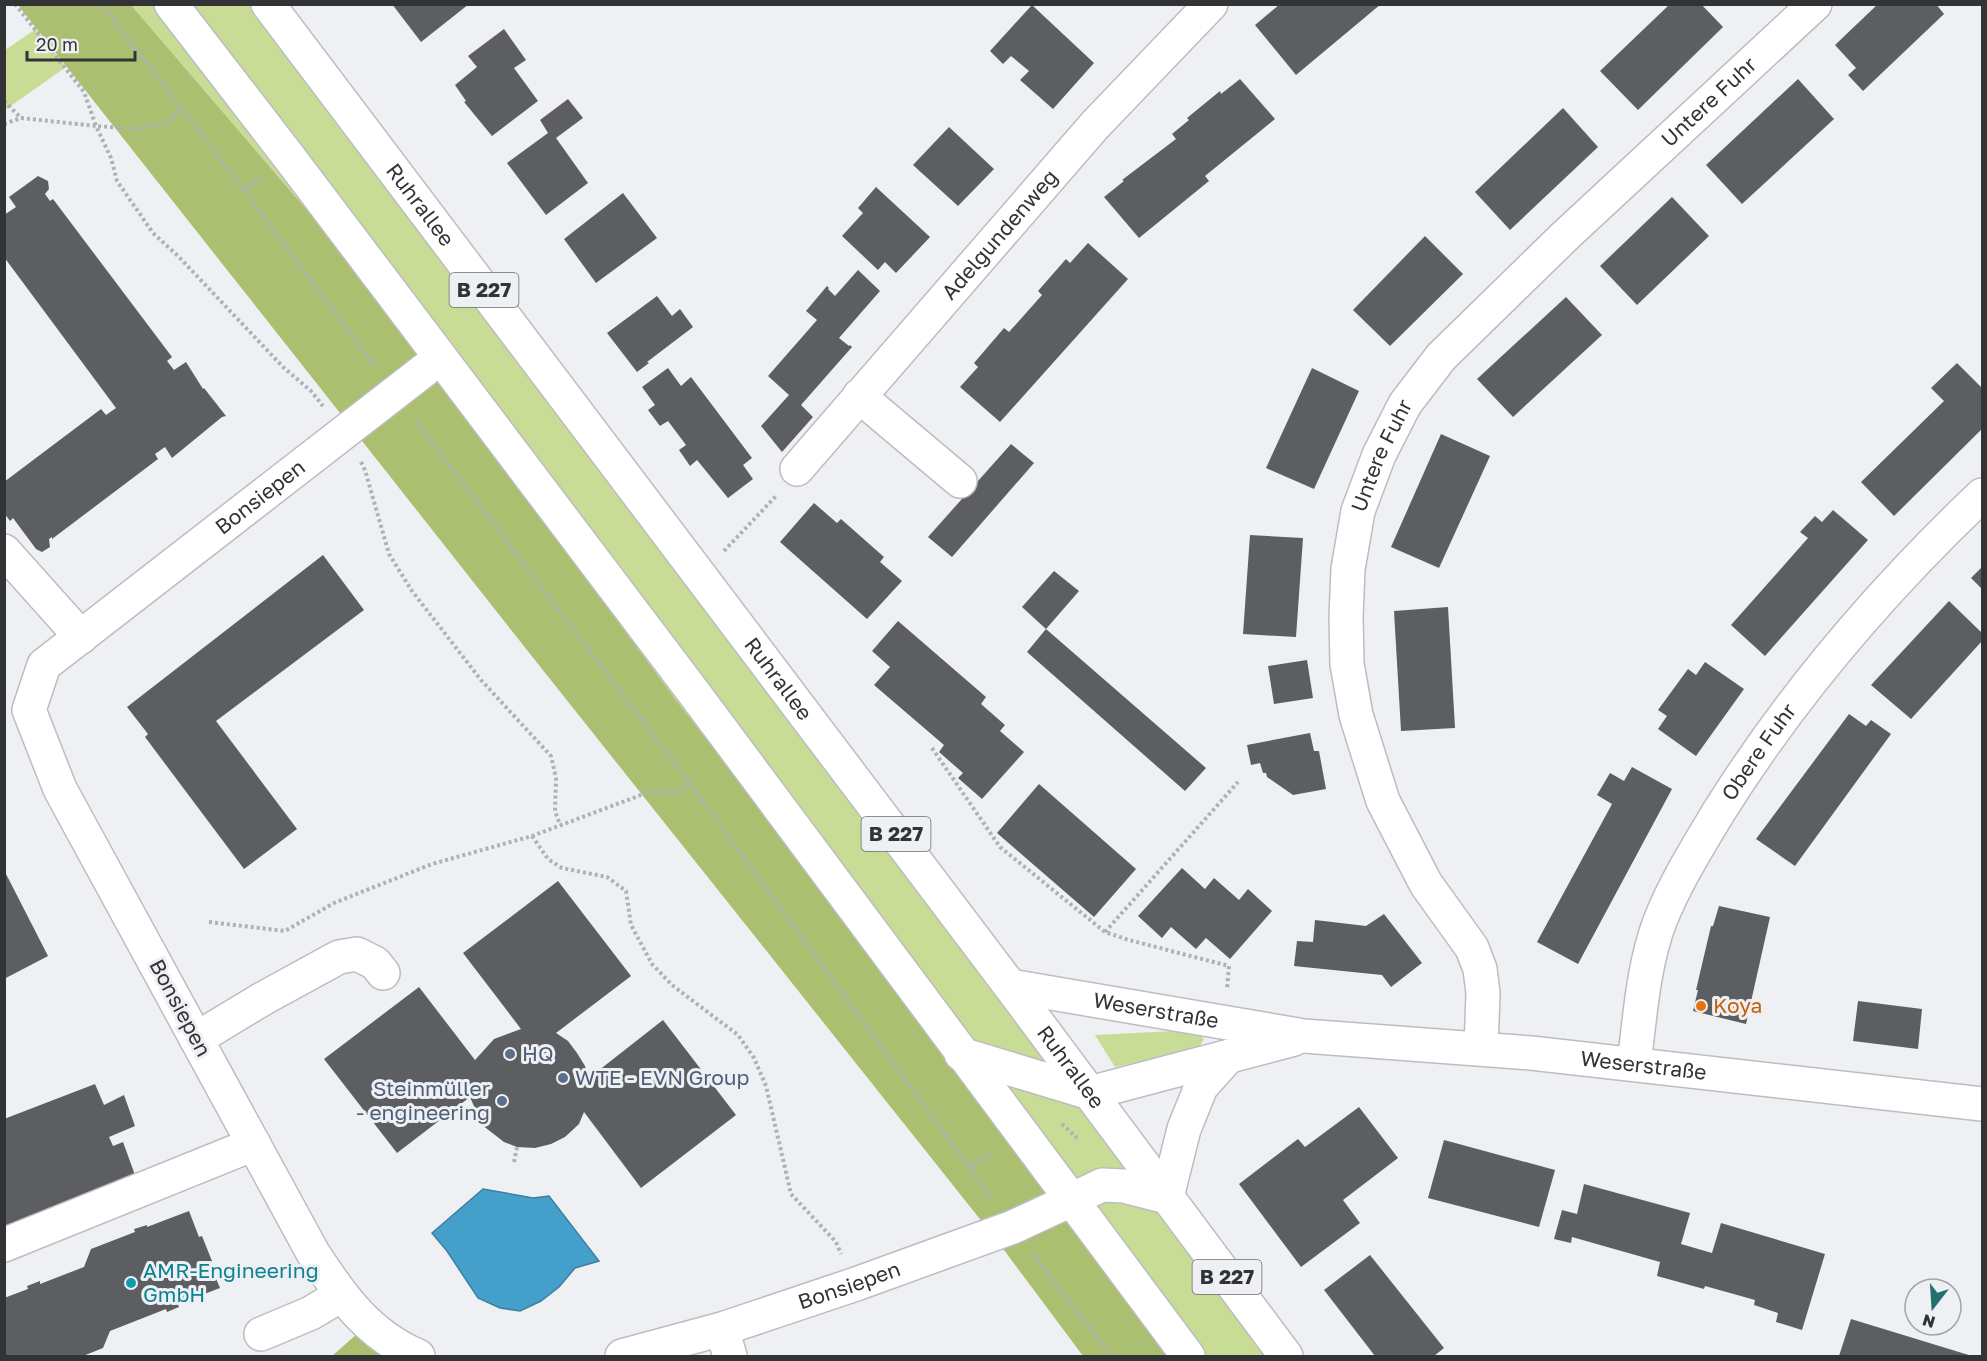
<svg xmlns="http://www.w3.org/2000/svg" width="1987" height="1361" viewBox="0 0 1987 1361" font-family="'Golos Text',sans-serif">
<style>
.green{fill:#c9dc96}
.forest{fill:#abbf70}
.water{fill:#44a0cb;stroke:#3f7f9e;stroke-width:1.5}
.building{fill:#5d5e61}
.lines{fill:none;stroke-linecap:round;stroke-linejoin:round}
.minor-casing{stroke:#bbbdc1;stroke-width:36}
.major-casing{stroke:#bbbdc1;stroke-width:36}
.path{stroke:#afb1b4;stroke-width:4;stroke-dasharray:3 3;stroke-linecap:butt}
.minor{stroke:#fff;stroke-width:33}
.major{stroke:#fff;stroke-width:33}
.food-dot{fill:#e8710a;stroke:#eef0f4;stroke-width:2}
.service-dot{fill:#5c6f8a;stroke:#eef0f4;stroke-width:2}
.culture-dot{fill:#0f9aa8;stroke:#eef0f4;stroke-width:2}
.labels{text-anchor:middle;stroke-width:6;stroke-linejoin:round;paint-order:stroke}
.shield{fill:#eef0f4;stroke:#6a6c6e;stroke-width:1.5}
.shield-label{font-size:20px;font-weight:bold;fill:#323334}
.street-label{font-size:21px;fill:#323334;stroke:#eef0f4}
.food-label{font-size:21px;fill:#c56008;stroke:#eef0f4;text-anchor:start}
.service-label{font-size:21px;fill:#4e5e75;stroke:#eef0f4;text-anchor:start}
.culture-label{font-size:21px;fill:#0d838f;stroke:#eef0f4;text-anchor:start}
</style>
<rect width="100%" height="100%" fill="#eef0f4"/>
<!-- green -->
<g class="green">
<polygon points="131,5 265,5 1284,1356 1172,1356 1005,1126 676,700 348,258"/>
<polygon points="36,29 66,67 5,110 5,50"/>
<polygon points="1194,1030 1204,1039 1199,1048 1115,1067 1095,1035"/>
</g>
<!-- forest -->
<g class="forest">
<polygon points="18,5 131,5 348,258 676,700 1005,1126 1172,1356 1083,1356 995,1238 542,669"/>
<polygon points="365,1327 413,1356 332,1356"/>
</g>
<!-- water -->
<polygon class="water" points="483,1189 533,1198 549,1196 599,1261 575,1268 559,1287 541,1301 520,1311 500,1308 478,1298 447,1251 432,1233"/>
<!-- building -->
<g class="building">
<polygon points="392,4 469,4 421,42"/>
<polygon points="1280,4 1381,4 1296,75 1255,25"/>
<polygon points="1670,4 1701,4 1723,27 1638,110 1600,71"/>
<polygon points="1878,4 1936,4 1944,14 1863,91 1848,75 1856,68 1835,45"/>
<polygon points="1032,5 1094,63 1053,109 1020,80 1029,71 1011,56 1003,64 990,51"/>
<polygon points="504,29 526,60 514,68 538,101 492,136 464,102 466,101 455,85 477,67 468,56"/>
<polygon points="1240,79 1275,119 1205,176 1209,181 1139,238 1104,197 1124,181 1122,180 1176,139 1172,134 1189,120 1187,118 1220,91 1221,94"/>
<polygon points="1798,79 1834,119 1742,204 1706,165"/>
<polygon points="568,99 583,118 556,138 588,183 546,215 507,163 548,133 540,120"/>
<polygon points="1563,108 1598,147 1510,230 1475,192"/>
<polygon points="949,127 994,169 958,206 913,165"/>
<polygon points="38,176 48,181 49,189 45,194 50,201 53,199 172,357 167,361 174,370 186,362 203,389 204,388 226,416 222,417 172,458 165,447 155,454 158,459 52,539 52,537 49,539 50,547 42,552 36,549 13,518 10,521 4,513 4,482 101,409 106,415 116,408 4,257 4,215 16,207 9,197"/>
<polygon points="876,187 930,237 896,273 885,262 878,270 842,236 863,213 858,208"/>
<polygon points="623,193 657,238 596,283 564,239"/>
<polygon points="1672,197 1709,236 1637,305 1600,266"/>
<polygon points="1425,236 1463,274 1390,346 1353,310"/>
<polygon points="1088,243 1128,279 1000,422 960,387 978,367 974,363 1004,328 1009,332 1042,295 1038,291 1066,259 1070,263"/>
<polygon points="858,270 880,291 839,338 849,346 850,345 852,347 801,405 813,417 782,452 761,426 789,395 768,376 817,320 806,311 827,286 829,288 828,289 835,296"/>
<polygon points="657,296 672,316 680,309 693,327 647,362 649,363 637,372 607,333"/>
<polygon points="1566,297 1602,335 1513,417 1477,379"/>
<polygon points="1957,363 1982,388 1982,429 1894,516 1861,482 1944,401 1931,388"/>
<polygon points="668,368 681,386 691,377 752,458 743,465 753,479 728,498 697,460 690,466 679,450 686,445 668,421 660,426 648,410 655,405 642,387"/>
<polygon points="1312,368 1359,391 1314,489 1266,468"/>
<polygon points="1441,434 1490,456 1439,568 1391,547"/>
<polygon points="1011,444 1034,463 952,557 928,537"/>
<polygon points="814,503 837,523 841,519 884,557 880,562 902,581 867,619 780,542"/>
<polygon points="1833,510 1868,540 1765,656 1731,625 1808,538 1800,532 1815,516 1822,522"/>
<polygon points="1250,535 1303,538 1296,637 1243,634"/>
<polygon points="323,555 364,610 216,721 297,829 244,869 145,737 148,734 127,707"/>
<polygon points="1982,567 1982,589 1971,578"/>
<polygon points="1054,571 1079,591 1046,629 1022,607"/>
<polygon points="1949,601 1982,633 1982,641 1911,719 1871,685"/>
<polygon points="1448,607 1455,728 1401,731 1394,611"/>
<polygon points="898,621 986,697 981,704 1005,725 1000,731 1024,752 982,799 958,778 963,773 939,752 944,745 874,685 890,667 872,651"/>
<polygon points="1046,629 1206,768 1185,791 1027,652"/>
<polygon points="1307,660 1313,698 1274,704 1268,666"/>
<polygon points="1705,662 1744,689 1696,756 1658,729 1667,716 1658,710 1688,669 1696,675"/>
<polygon points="1849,714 1866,726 1871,720 1891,734 1795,866 1756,839"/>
<polygon points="1310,733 1314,751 1319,751 1326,789 1293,795 1267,777 1266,773 1263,773 1260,763 1251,765 1247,745"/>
<polygon points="1632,767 1672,789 1578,964 1537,942 1612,804 1597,795 1610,773 1624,781"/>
<polygon points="1039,784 1136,869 1094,917 997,833"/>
<polygon points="1182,868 1205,889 1214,878 1239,900 1248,889 1272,911 1230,959 1206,938 1196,949 1171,927 1162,938 1138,916"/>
<polygon points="4,870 48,956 4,979"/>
<polygon points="558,881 631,976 556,1033 568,1041 577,1053 585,1066 589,1078 663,1020 736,1115 641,1188 584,1112 579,1124 565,1137 551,1144 535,1148 517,1147 504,1142 482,1125 470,1097 397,1153 324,1059 419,987 475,1060 494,1039 521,1029 463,953"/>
<polygon points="1719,906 1770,917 1746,1024 1693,1011 1698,990 1696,990 1711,926 1713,926"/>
<polygon points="1384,914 1422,963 1391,987 1382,975 1294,966 1297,941 1313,942 1315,920 1366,926"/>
<polygon points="1858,1001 1922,1009 1918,1049 1853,1041"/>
<polygon points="95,1084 104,1105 124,1095 135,1126 109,1137 113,1146 123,1142 135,1175 4,1226 4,1119"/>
<polygon points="1359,1107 1398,1158 1343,1200 1360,1223 1301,1267 1239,1184 1298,1139 1305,1147"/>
<polygon points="1444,1140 1555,1170 1539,1227 1428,1198"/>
<polygon points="1584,1184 1690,1213 1681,1244 1712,1253 1721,1223 1825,1254 1802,1330 1776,1322 1778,1313 1754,1305 1755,1300 1705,1286 1704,1289 1657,1276 1660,1262 1572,1237 1571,1243 1554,1239 1562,1210 1577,1214"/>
<polygon points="189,1211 199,1237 202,1236 212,1261 209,1262 220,1288 178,1304 179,1307 167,1312 166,1309 110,1331 103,1348 83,1356 4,1356 4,1298 28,1289 27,1286 40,1281 40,1284 84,1267 91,1249 135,1232 134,1229 147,1225 147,1227"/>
<polygon points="1370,1255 1444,1348 1434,1356 1375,1356 1324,1290"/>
<polygon points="1851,1319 1972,1356 1839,1356"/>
</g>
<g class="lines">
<!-- minor casing -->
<g class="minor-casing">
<g id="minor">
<polyline points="859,396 960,481"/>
<path id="s1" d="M797,469L1095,125L1211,4"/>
<polyline points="4,551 81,637"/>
<path id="s2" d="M1010,986L1304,1036L1531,1053L1982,1104"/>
<polyline points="196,1039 264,998 339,957 357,954 375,963 383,973"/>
<path id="s3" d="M1481,1048L1483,993L1480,969L1472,948L1426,884L1383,801L1356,715L1347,664L1346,617L1348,569L1358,511L1379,455L1405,404L1441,357L1565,236L1815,4"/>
<path id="s4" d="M1634,1064C1640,1017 1643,966 1660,921C1675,883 1697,848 1718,813C1791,696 1882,590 1982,495"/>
<polyline points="1090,1093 1294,1039"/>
<polyline points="4,1245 254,1144"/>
<polyline points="722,1329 730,1356"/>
<polyline points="261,1334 311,1313 341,1295"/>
<path id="s5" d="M418,1356C368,1335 341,1296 313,1253L60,789L29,710L44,665L440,358"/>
<path id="s6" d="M622,1356L722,1329L856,1284L1013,1227L1071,1200"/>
</g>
</g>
<!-- major casing -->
<g class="major-casing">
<g id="major">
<polyline points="171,4 289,157 691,689 1188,1356"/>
<path id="s7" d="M268,4L1010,986L1286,1356"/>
<polyline points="961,1054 1090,1093"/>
<polyline points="1167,1197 1184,1129 1201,1087 1228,1057"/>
<polyline points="1071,1200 1102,1185 1124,1186 1167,1197"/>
</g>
</g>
<!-- path -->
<g class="path">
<polyline points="15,4 84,92 96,126 135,129 165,123 181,110"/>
<polyline points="101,4 244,190 374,365"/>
<polyline points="4,101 21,118"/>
<polyline points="4,124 21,118 96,126 111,158 117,181 153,233 178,256 283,367 311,391 323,406"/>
<polyline points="244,190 262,177"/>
<polyline points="416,421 691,785 992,1199"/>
<polyline points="361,462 365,470 389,554 412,591 481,680 551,756 556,778 555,811 560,825"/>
<polyline points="724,551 776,496"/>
<polyline points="932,748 1000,847 1105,932 1129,940 1229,966 1227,989"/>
<polyline points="532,836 548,859 562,868 607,877 626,891 631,925 652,964 672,985 738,1035 754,1058 766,1086 791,1194 836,1242 841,1254"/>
<polyline points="209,922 285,931 334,903 432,864 532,836 649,792 676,792 691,785"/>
<polyline points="1105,932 1238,782"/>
<polyline points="1062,1124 1077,1138"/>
<polyline points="514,1162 517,1147"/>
<polyline points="968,1168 992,1152"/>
<polyline points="1034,1255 1111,1356"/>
</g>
<!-- minor -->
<use href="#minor" class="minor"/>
<!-- major -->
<use href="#major" class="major"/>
</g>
<!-- markers -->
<circle class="food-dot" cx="1701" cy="1006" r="6"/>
<g class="service-dot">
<circle cx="510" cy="1054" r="6"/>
<circle cx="563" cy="1078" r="6"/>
<circle cx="502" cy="1101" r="6"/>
</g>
<circle class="culture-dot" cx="131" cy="1283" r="6"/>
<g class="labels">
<!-- shield labels -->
<g class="shield">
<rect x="449.5" y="273" width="69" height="34" rx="4.5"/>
<rect x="861.5" y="817" width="69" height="34" rx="4.5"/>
<rect x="1192.5" y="1260" width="69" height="34" rx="4.5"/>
</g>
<g class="shield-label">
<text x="484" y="297">B 227</text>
<text x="896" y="841">B 227</text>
<text x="1227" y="1284">B 227</text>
</g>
<!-- street labels -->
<g class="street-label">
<text dy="7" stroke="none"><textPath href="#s3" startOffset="1116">Untere Fuhr</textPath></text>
<text dy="7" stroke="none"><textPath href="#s7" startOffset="252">Ruhrallee</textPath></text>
<text dy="7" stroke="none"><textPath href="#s1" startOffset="310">Adelgundenweg</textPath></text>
<text dy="7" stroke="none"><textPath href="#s3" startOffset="630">Untere Fuhr</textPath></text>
<text dy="7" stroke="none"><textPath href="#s5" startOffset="1084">Bonsiepen</textPath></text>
<text dy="7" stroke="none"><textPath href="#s7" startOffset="846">Ruhrallee</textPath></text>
<text dy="7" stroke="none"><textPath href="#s4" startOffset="342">Obere Fuhr</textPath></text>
<text transform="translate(180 1008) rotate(62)" y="7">Bonsiepen</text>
<text dy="7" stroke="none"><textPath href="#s2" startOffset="148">Weserstraße</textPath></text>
<text dy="7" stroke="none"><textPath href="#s2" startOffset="639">Weserstraße</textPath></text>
<text dy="7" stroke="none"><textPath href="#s7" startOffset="1332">Ruhrallee</textPath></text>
<text dy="7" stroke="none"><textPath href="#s6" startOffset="238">Bonsiepen</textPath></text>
</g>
<!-- food labels -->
<g class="food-label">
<text x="1713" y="1013">Koya</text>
</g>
<!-- service labels -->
<g class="service-label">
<text x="522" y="1061">HQ</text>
<text x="575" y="1085">WTE - EVN Group</text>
<text x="490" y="1096" text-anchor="end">Steinmüller<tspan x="490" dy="24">- engineering</tspan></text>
</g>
<!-- culture labels -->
<g class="culture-label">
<text x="143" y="1278">AMR-Engineering<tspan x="143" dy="24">GmbH</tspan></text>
</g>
</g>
<!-- border -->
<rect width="1987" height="1361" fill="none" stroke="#323334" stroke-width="12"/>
<!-- north arrow -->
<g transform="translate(1933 1307) rotate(197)"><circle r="28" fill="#eef0f4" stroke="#a3a4a7" stroke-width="1.5"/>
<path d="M0-4.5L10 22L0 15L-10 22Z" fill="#25706e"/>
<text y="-9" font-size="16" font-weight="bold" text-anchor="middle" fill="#323334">N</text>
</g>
<!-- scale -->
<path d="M27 51v9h108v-9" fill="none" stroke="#323334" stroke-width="3"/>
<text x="36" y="51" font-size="18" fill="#323334" stroke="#eef0f4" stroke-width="4.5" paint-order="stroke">20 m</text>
</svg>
